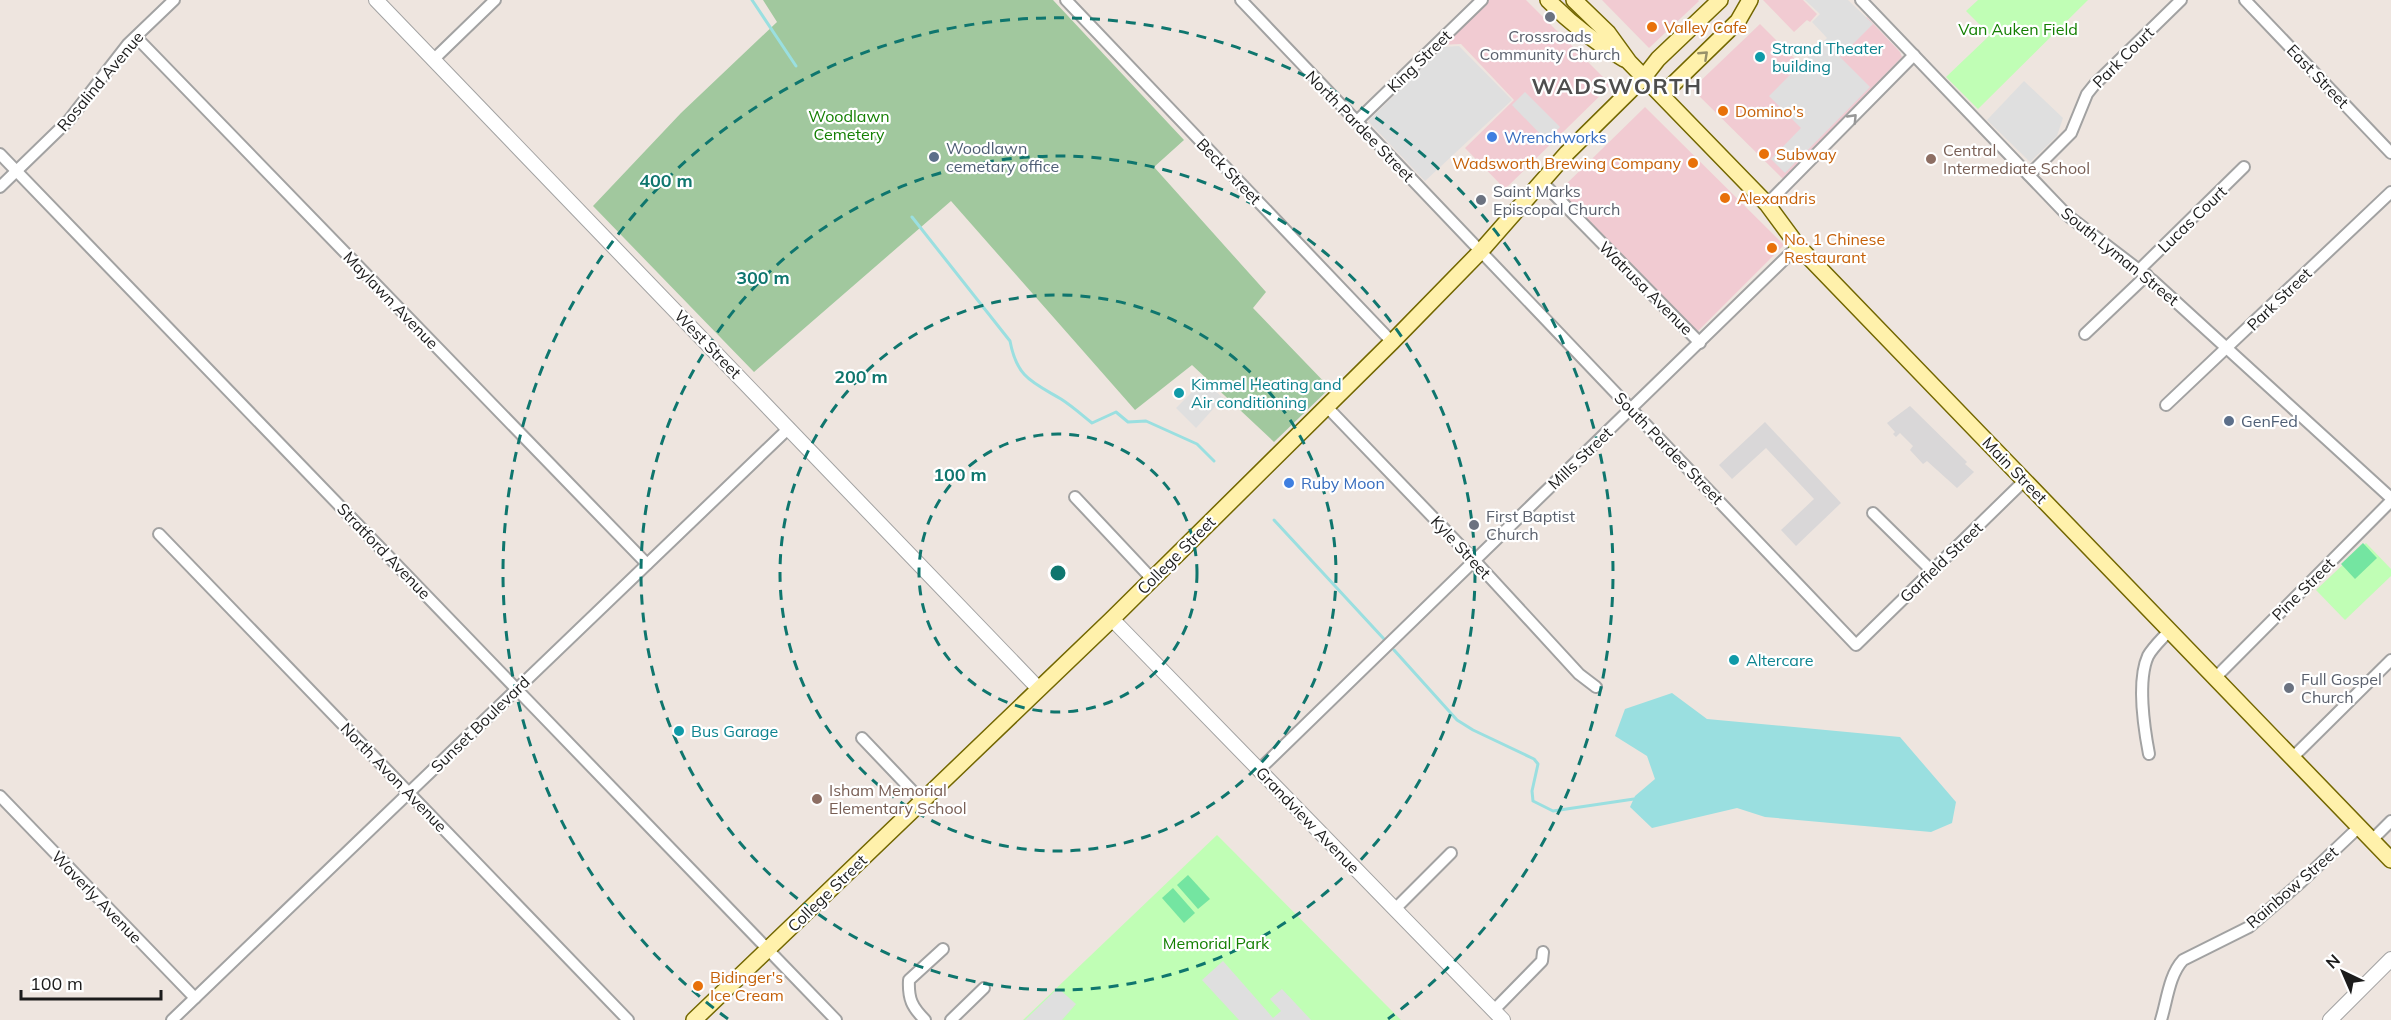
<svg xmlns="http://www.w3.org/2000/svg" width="2391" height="1020" viewBox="0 0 2391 1020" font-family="Mulish,sans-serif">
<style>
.residential{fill:#d9d7d8}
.commercial{fill:#f1cbd2}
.cemetery{fill:#a1c89e}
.park{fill:#c0feb5}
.pitch{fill:#74e5a1}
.parking{fill:#dfdfdf}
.water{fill:#9adfe0}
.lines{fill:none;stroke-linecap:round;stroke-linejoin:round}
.stream{stroke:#9adfe0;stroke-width:3}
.minor-casing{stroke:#a2a2a2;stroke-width:14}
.tertiary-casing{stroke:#a2a2a2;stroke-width:16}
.secondary-casing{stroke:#736700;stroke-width:18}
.minor{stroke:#fff;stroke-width:10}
.tertiary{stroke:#fff;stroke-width:14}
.secondary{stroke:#fff1ab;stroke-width:15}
.oneway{stroke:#98916a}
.oneway2{stroke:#989898}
.ring{fill:none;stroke:#0f766e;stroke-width:3;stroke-dasharray:10 8}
.worship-dot{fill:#6b7280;stroke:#fff;stroke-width:2}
.food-dot{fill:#e8710a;stroke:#fff;stroke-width:2}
.culture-dot{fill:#0f9aa8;stroke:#fff;stroke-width:2}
.shop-dot{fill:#3f7fe0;stroke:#fff;stroke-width:2}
.service-dot{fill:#5c6f8a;stroke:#fff;stroke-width:2}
.education-dot{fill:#8d6e63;stroke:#fff;stroke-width:2}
.labels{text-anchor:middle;stroke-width:4.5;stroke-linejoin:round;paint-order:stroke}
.food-label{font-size:16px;fill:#c56008;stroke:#fff;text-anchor:start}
.park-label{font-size:16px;fill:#137f02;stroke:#fff}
.worship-label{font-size:16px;fill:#5b616d;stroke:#fff;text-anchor:start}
.culture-label{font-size:16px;fill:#0d838f;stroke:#fff;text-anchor:start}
.street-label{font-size:16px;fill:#1b1b1b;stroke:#fff}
.shop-label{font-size:16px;fill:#366cbe;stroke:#fff;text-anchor:start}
.service-label{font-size:16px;fill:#4e5e75;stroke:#fff;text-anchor:start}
.education-label{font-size:16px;fill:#785e54;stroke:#fff;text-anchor:start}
.district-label{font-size:22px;font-weight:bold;letter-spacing:1.5px;fill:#4e4e4e;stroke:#fff}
.centre{fill:#0f766e;stroke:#fff;stroke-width:3}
.ring-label{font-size:18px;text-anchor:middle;font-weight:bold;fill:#0f766e;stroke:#fff;stroke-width:4.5;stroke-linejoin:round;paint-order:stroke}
</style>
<rect width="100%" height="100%" fill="#eee5df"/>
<!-- residential -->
<g class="residential">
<polygon points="1910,406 1967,462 1965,464 1974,472 1957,488 1927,461 1923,464 1910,450 1913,446 1900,433 1896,437 1893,434 1895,432 1887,423"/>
<polygon points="1765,422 1841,503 1796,546 1781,530 1814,499 1766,448 1732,479 1719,465"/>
</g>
<!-- commercial -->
<g class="commercial">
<polygon points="1486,0 1526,0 1611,85 1505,189 1465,148 1514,100 1461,44 1439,45"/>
<polygon points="1602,0 1698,0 1699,1 1649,48"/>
<polygon points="1763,0 1803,0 1817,14 1810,22 1807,20 1794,32"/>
<polygon points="1867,17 1900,52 1902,57 1783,179 1692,89 1760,24 1806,70 1832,50"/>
<polygon points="1645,107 1784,245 1697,332 1558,192"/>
</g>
<!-- cemetery -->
<polygon class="cemetery" points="763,0 1053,0 1184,140 1154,167 1266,292 1253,308 1330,388 1274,442 1192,365 1135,410 951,201 754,372 593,206 681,113 777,22"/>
<!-- park -->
<g class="park">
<polygon points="1978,0 2088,0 1978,109 1946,77 1990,35 1966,11"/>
<polygon points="2366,543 2391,569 2391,576 2345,620 2316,590"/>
<polygon points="1217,835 1401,1020 1023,1020"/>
</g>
<!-- pitch -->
<g class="pitch">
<polygon points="2363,543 2377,558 2355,579 2341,564"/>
<polygon points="1188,875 1210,899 1198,909 1177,885"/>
<polygon points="1173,888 1195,913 1184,923 1162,898"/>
</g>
<!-- parking -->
<g class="parking">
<polygon points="1805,0 1848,0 1873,24 1840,57 1870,87 1785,173 1771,159 1801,128 1769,96 1827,38 1812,22 1820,14"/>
<polygon points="1459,46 1512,100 1425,181 1368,121 1444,47"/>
<polygon points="2024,81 2063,118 2057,136 2030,162 1987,120"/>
<polygon points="1525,92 1560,127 1547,141 1512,105"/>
<polygon points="1204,380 1223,398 1196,428 1176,408"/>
<polygon points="1223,961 1273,1018 1281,1011 1270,999 1282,989 1311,1020 1239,1020 1202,980"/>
<polygon points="1058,988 1076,1004 1062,1020 1025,1020"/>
</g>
<!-- water -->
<polygon class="water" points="1672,693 1707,719 1900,737 1956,802 1952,823 1931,832 1765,817 1737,808 1652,828 1630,807 1635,796 1655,779 1647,756 1615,736 1625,709"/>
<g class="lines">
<!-- stream -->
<g class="stream">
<polyline points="752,0 796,66"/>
<path d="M912,217L1010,341C1017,378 1032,382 1061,399C1072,406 1082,415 1092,423L1116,412L1128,422L1146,421L1197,444L1214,461"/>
<polyline points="1274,520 1384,639"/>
<polyline points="1394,650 1457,720 1473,730 1534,759 1538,764 1532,791 1533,801 1553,811 1634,799"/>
</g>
<!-- minor casing -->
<g class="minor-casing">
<g id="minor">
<polyline points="1066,0 1392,342"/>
<polyline points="1241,0 1856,645 2025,480"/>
<polyline points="1861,0 2067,215 2152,280 2391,498"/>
<polyline points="2245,0 2391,153"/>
<polyline points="136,37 647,564"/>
<polyline points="433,60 495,0"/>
<polyline points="1356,122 1482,0"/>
<polyline points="0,154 836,1020"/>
<polyline points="2029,175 2071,133 2087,94 2095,84 2181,0"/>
<polyline points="1542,182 1700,343"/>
<polyline points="0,187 69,120 128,44 174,0"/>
<polyline points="1767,204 1914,55"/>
<polyline points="2139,270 2244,167"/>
<polyline points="2085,334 2147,275"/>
<polyline points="2166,405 2391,192"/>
<polyline points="1326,406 1475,561 1579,674 1596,687"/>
<polyline points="1075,497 1152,579"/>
<polyline points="1873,513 1932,571"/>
<polyline points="159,534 628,1020"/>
<polyline points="2215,678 2391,501"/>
<polyline points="862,738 922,801"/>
<path d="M2149,754C2144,728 2137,680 2148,656C2153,647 2162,639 2169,631"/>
<polyline points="2292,758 2391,660"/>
<polyline points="1259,770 1798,246"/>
<polyline points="0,796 195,998"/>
<polyline points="2372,840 2391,821"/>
<polyline points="1395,909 1451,853"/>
<polyline points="1494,1010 1542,961 1543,952"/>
<polyline points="172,1020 789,428"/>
<path d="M925,1020C912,1007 908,999 909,980L943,949"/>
<polyline points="951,1020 984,988"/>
<path d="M2161,1020C2167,1001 2169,975 2183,960L2249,927L2301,882L2359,827"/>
</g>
</g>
<!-- tertiary casing -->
<g class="tertiary-casing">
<g id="tertiary">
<polyline points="376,0 1039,689"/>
<polyline points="1112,619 1503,1020"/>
<polyline points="2330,1020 2391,959"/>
</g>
</g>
<!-- secondary casing -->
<g class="secondary-casing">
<g id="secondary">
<path d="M1548,0C1570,23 1596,43 1624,59"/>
<polyline points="1574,0 1608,33 1629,62 1767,204 1798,246 2391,860"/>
<polyline points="1662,95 1738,21 1750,0"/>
<polyline points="694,1020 1112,619 1392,342 1480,252 1567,153 1644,77 1658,59 1720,0"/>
</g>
</g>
<!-- minor -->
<use href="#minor" class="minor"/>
<!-- tertiary -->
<use href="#tertiary" class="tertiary"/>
<!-- secondary -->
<use href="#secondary" class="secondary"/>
</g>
<!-- one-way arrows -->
<defs><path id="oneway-chevron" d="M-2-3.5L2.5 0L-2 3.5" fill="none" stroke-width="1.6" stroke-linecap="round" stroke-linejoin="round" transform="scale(1.5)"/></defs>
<use class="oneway" href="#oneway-chevron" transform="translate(1704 55) rotate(-43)"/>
<use class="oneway2" href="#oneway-chevron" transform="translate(1853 118) rotate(-46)"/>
<!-- distance rings -->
<g class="ring">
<circle cx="1058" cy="573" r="139"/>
<circle cx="1058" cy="573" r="278"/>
<circle cx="1058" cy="573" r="417"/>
<path d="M728 1019A555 555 0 1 1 1388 1019"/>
</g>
<!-- markers -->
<g class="worship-dot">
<circle cx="1550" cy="17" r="6"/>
<circle cx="1481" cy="200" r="6"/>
<circle cx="1474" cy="525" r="6"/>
<circle cx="2289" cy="688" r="6"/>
</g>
<g class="food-dot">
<circle cx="1652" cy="27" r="6"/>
<circle cx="1723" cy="111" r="6"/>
<circle cx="1764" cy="154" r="6"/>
<circle cx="1693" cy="163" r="6"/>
<circle cx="1725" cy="198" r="6"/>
<circle cx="1772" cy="248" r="6"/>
<circle cx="698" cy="986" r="6"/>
</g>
<g class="culture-dot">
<circle cx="1760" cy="57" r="6"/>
<circle cx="1179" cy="393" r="6"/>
<circle cx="1734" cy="660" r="6"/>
<circle cx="679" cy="731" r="6"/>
</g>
<g class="shop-dot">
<circle cx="1492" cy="137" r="6"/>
<circle cx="1289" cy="483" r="6"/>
</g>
<g class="service-dot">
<circle cx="934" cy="157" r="6"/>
<circle cx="2229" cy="421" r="6"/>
</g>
<g class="education-dot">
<circle cx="1931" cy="159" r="6"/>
<circle cx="817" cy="799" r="6"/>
</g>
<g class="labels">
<!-- food labels -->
<g class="food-label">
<text x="1664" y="33">Valley Cafe</text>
<text x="1735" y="117">Domino's</text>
<text x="1776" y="160">Subway</text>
<text x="1681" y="169" text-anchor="end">Wadsworth Brewing Company</text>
<text x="1737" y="204">Alexandris</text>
<text x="1784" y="245">No. 1 Chinese<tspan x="1784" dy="18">Restaurant</tspan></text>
<text x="710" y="983">Bidinger's<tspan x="710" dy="18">Ice Cream</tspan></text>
</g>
<!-- park labels -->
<g class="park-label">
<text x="2018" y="35">Van Auken Field</text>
<text x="849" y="122">Woodlawn<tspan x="849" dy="18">Cemetery</tspan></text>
<text x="1216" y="949">Memorial Park</text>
</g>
<!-- worship labels -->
<g class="worship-label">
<text x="1550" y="42" text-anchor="middle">Crossroads<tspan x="1550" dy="18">Community Church</tspan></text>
<text x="1493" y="197">Saint Marks<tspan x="1493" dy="18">Episcopal Church</tspan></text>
<text x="1486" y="522">First Baptist<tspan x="1486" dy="18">Church</tspan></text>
<text x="2301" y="685">Full Gospel<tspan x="2301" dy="18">Church</tspan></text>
</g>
<!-- culture labels -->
<g class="culture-label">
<text x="1772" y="54">Strand Theater<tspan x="1772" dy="18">building</tspan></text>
<text x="1191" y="390">Kimmel Heating and<tspan x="1191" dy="18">Air conditioning</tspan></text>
<text x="1746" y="666">Altercare</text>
<text x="691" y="737">Bus Garage</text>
</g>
<!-- street labels -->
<g class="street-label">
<text transform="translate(2123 57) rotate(-45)" y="6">Park Court</text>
<text transform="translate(1419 61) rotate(-44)" y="6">King Street</text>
<text transform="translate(2318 76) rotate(46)" y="6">East Street</text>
<text transform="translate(100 81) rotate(-50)" y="6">Rosalind Avenue</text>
<text transform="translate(1360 126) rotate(46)" y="6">North Pardee Street</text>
<text transform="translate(1229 171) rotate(46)" y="6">Beck Street</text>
<text transform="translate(2192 219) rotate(-44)" y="6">Lucas Court</text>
<text transform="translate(2120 256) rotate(39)" y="6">South Lyman Street</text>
<text transform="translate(1646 288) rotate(45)" y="6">Watrusa Avenue</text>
<text transform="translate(2279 299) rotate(-44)" y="6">Park Street</text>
<text transform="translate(391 300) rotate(46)" y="6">Maylawn Avenue</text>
<text transform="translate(708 344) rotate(46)" y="6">West Street</text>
<text transform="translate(1669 448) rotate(46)" y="6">South Pardee Street</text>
<text transform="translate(1580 458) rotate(-44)" y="6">Mills Street</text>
<text transform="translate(2015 470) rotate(46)" y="6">Main Street</text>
<text transform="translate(1461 547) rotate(47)" y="6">Kyle Street</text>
<text transform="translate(384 551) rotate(46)" y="6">Stratford Avenue</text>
<text transform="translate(1176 555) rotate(-45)" y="6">College Street</text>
<text transform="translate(1941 562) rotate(-44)" y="6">Garfield Street</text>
<text transform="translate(2303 589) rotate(-45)" y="6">Pine Street</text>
<text transform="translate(480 724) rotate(-44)" y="6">Sunset Boulevard</text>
<text transform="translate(394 777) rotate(46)" y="6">North Avon Avenue</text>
<text transform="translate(1308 820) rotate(46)" y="6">Grandview Avenue</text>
<text transform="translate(2292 887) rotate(-41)" y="6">Rainbow Street</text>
<text transform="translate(827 893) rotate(-44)" y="6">College Street</text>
<text transform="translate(97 897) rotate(46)" y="6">Waverly Avenue</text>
</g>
<!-- shop labels -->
<g class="shop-label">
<text x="1504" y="143">Wrenchworks</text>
<text x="1301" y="489">Ruby Moon</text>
</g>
<!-- service labels -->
<g class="service-label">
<text x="946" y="154">Woodlawn<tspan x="946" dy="18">cemetary office</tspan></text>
<text x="2241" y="427">GenFed</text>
</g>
<!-- education labels -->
<g class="education-label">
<text x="1943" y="156">Central<tspan x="1943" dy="18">Intermediate School</tspan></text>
<text x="829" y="796">Isham Memorial<tspan x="829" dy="18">Elementary School</tspan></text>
</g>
<!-- district labels -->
<g class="district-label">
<text x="1617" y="94">WADSWORTH</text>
</g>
</g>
<circle cx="1058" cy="573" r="9" class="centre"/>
<g class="ring-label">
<text x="666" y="187">400 m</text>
<text x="763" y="284">300 m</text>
<text x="861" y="383">200 m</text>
<text x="960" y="481">100 m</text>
</g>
<!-- north arrow -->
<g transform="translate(2343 972) rotate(316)" stroke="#ffffff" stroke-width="4.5" paint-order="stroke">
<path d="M0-4.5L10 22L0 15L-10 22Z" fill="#1b1b1b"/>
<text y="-9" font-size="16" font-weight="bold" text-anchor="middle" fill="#1b1b1b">N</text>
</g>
<!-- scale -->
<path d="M21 990v9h140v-9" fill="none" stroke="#1b1b1b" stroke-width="3"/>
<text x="30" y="990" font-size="18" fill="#1b1b1b" stroke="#ffffff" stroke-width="4.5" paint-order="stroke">100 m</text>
</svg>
